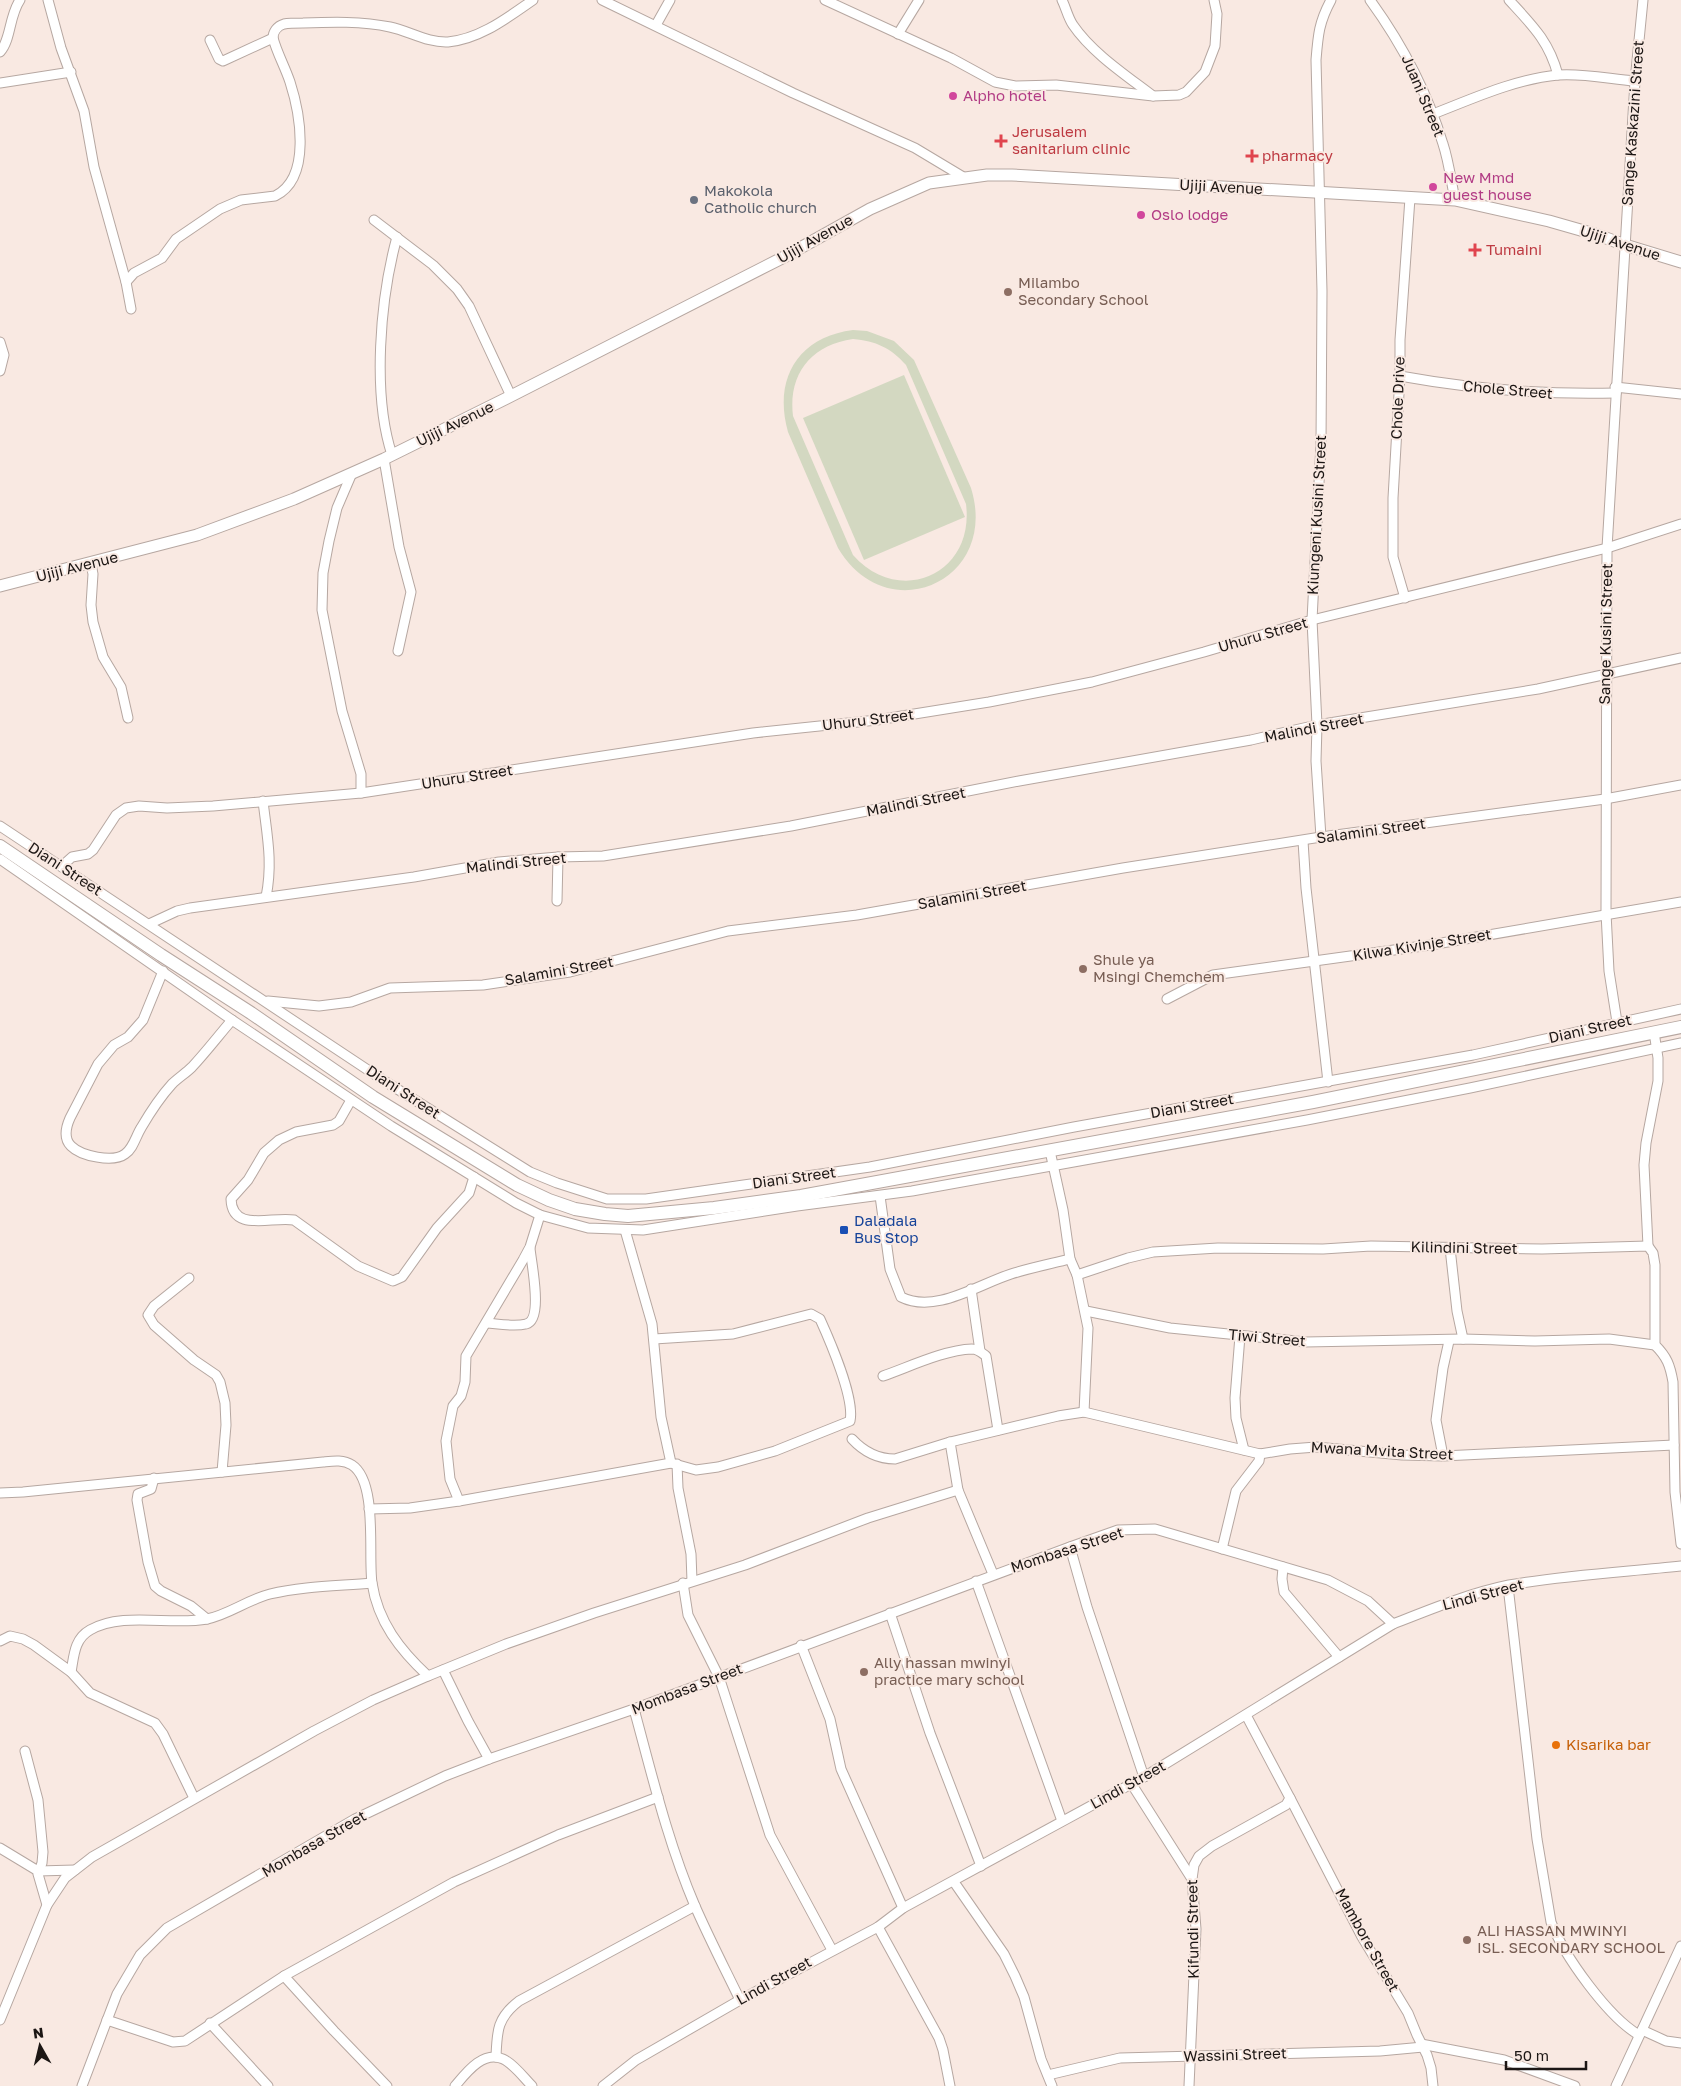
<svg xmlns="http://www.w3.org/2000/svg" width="1681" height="2086" viewBox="0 0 1681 2086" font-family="'Golos Text',sans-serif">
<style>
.green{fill:#d3d8c1;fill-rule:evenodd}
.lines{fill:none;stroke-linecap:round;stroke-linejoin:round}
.minor-casing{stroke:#b6a7a1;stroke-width:11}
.secondary-casing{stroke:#b6a7a1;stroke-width:13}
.primary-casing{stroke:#b6a7a1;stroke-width:14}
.minor{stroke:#fff;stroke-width:9}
.secondary{stroke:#fff;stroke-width:11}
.primary{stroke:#fff;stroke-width:12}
.hotel-dot{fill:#d1479c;stroke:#f9e9e2;stroke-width:2}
.health-dot{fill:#e0444e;stroke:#f9e9e2;stroke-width:2}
.worship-dot{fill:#6b7280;stroke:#f9e9e2;stroke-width:2}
.education-dot{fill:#8d6e63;stroke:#f9e9e2;stroke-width:2}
.transit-dot{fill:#1a4fb4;stroke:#f9e9e2;stroke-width:2}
.food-dot{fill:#e8710a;stroke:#f9e9e2;stroke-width:2}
.labels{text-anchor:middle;stroke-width:4;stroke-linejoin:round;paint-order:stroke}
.hotel-label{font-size:15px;fill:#b23c85;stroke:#f9e9e2;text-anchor:start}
.street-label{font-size:15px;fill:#1c1614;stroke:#f9e9e2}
.health-label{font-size:15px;fill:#be3a42;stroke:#f9e9e2;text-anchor:start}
.worship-label{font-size:15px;fill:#5b616d;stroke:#f9e9e2;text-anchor:start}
.education-label{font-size:15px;fill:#785e54;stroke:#f9e9e2;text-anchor:start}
.transit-label{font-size:15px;fill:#164399;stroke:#f9e9e2;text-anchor:start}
.food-label{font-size:15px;fill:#c56008;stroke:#f9e9e2;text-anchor:start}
</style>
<rect width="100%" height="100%" fill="#f9e9e2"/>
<!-- green -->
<g class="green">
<path d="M853,330L867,331L894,341L914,360L971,488C1000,581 887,631 838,548L788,432C773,379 798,337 853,330ZM853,339C876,341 891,348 906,365L966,504C975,575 899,607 853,555L793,416C788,374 811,345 853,339Z"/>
<polygon points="904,375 965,517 864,560 803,418"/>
</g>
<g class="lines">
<!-- minor casing -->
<g class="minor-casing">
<g id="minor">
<polyline points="48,0 61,48 84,111 94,167 126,282 131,309"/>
<polyline points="602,0 793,93 915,148 965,178"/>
<polyline points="825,0 951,58 995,82 1015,86 1056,85 1153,96 1179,95 1186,92 1205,72 1215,46 1217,14 1214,0"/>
<path d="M1062,0C1066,8 1068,18 1073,25C1092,53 1127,76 1153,96"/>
<path d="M1370,0C1402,44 1427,91 1443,144C1449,162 1451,181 1455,200"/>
<path d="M1509,0C1532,25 1549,41 1558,75"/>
<polyline points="656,25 670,0"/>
<polyline points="898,34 919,0"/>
<polyline points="210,40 219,59 223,61 273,38"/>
<path d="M0,52C11,40 9,16 20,0"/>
<polyline points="0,83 71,72"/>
<path d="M1433,114C1472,99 1515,79 1558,75C1583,73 1610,79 1635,81"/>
<polyline points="374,220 433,265 457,289 469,306 511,396"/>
<path d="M126,282L134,273L162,258L176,239L220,209L241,200L275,196C312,178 300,113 290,82C285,67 277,53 273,38C273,32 277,26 284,24C289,23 297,23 303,23C331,22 362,21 390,27C409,31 428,43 448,42C480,39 507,18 533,0"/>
<polyline points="0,342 4,355 0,371"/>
<path d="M1400,376C1472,389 1543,395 1616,393"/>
<polyline points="1615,387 1681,394"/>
<path d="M392,455C372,394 380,299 397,237"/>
<polyline points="384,459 399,547 411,592 398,651"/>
<polyline points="352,473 337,508 329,541 323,573 322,610 342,711 361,774 361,793"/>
<polyline points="91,564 93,574 91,605 93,622 103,657 121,687 128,718"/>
<polyline points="1405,598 1393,557 1393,498 1400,376 1400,340 1410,198"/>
<path d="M263,801C267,836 273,862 266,897"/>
<polyline points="0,826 386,1082 530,1172 557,1183 607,1199 646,1199 870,1167 1074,1127 1473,1055 1681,1009"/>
<path d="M1321,837L1316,761L1317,725L1312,620L1321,444L1322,291L1316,60C1318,35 1319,22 1331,0"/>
<polyline points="1303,841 1306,888 1328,1082"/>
<polyline points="0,859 232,1020 391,1126 516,1203 540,1215 588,1228 643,1230 797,1206 912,1191 1307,1120 1470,1088 1681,1043"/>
<polyline points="62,866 72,857 88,854 93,850 116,815 126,808 139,806 167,808 213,806 361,793 753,733 877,720 989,702 1092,682 1204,652 1312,620 1607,548 1681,524"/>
<polyline points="557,901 558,857"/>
<polyline points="149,924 177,911 190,908 414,877 499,862 558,857 603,856 791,826 1019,781 1251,740 1317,725 1538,689 1681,658"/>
<path d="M163,971L143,1020L128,1037L114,1045L98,1064L70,1118C66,1127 63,1138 71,1146C81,1156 113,1163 125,1154C133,1149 136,1136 141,1128C148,1116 162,1095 172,1084C178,1078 186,1073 192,1067C206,1052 219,1035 232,1020"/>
<polyline points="1167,999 1213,975 1430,945 1681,902"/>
<polyline points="268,1001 319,1006 351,1002 390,988 483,985 570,972 728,931 857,915 1123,868 1321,837 1605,799 1681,785"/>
<polyline points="1617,1022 1609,971 1606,913 1607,548 1635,81 1643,0"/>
<path d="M351,1100L339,1121L333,1125L296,1132L279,1140L264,1153L248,1180L231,1199C232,1233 272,1216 294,1220L358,1266L393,1281L402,1277L437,1228L469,1193L474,1177"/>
<polyline points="1050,1151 1063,1210 1070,1259 1077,1275 1088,1328 1084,1412"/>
<path d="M880,1196L890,1269L901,1297C935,1314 977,1285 1011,1274C1030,1268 1050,1264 1070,1259"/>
<polyline points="625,1230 652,1324 661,1417 671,1463"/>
<polyline points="1648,1246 1644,1165 1646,1143 1658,1081 1658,1058 1654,1032"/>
<polyline points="1450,1248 1457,1311 1463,1339"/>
<path d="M1077,1275L1128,1258L1153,1252L1218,1248L1323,1249L1371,1246L1542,1249L1648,1246L1653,1253L1655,1265V1345C1667,1357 1670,1365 1673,1382L1675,1492L1681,1544"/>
<polyline points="189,1278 154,1306 148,1315 154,1325 194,1360 216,1375 220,1382 225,1403 226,1425 222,1472"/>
<polyline points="971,1289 980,1351"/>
<polyline points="1086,1311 1170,1328 1305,1342 1463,1339 1535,1341 1609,1339 1655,1345"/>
<path d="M487,1323C499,1324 514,1327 526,1324C544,1320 531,1262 530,1248"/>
<polyline points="1240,1336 1235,1398 1236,1418 1244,1450"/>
<path d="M883,1376C909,1367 944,1350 972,1349C978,1349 982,1353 986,1356L998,1430"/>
<path d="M852,1439C864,1452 877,1459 895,1459L950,1442L1058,1416L1084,1412L1260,1454L1290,1449L1316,1447L1402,1455L1443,1456L1674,1445"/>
<polyline points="950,1442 958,1490 993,1574"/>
<polyline points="1443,1456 1436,1420 1443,1368 1449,1341"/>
<polyline points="677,1464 678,1488 691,1554 692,1581"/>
<polyline points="154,1478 151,1489 138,1494 137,1500 148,1562 155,1586 161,1591 191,1606 207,1619"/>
<path d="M0,1493L23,1492L323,1462C332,1461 343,1459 352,1465C378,1482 368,1555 372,1583C378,1622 400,1650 428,1676"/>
<polyline points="459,1501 450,1479 446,1441 453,1406 461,1396 465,1382 466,1356 523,1260 530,1247 540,1215"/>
<path d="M369,1509L410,1508L459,1501L671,1463L696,1470L718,1467L775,1451L850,1421C855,1399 830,1341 820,1319L811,1314L733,1334L654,1339"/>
<polyline points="1070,1547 1087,1607 1144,1777"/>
<polyline points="1222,1549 1236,1491 1259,1461 1260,1454"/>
<polyline points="1283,1567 1282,1579 1284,1592 1339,1657"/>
<polyline points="976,1581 1062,1821"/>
<polyline points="683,1583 688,1615 719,1677 770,1835 832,1950"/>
<path d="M1508,1586L1537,1839L1551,1922C1564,1956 1608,2017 1639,2035"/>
<polyline points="890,1613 930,1733 981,1866"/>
<polyline points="0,1641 10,1636 23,1639 34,1645 71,1672 90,1693 155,1723 163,1734 194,1798"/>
<polyline points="801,1645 830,1719 841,1769 903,1908"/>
<polyline points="443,1670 468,1721 489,1759"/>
<path d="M71,1672C74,1656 74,1639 90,1630C123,1611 171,1626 207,1619C228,1615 247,1600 270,1594C303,1586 338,1586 372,1583"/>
<path d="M634,1709C652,1775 668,1843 695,1906C709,1938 725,1969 740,2000"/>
<polyline points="25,1751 38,1800 43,1852 42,1863 38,1874 47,1905"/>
<polyline points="1131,1783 1192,1879"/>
<polyline points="1290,1798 1362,1937 1408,2013 1417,2035 1427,2055 1431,2068 1433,2086"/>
<polyline points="0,1848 38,1871 75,1870"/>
<polyline points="954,1882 1004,1954 1015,1976 1024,1997 1041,2059 1052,2086"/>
<polyline points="878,1927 939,2038 943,2050 950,2086"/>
<polyline points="284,1976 334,2031 387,2086"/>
<polyline points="0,2020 47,1905 65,1878 92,1857 314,1731 373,1700 428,1676 506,1644 594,1613 745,1565 868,1518 958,1490"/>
<polyline points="107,2020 173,2042 185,2041 284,1976 454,1882 558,1835 658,1797"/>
<polyline points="210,2023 268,2086"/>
<polyline points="1642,2030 1666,2041 1681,2043"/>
<polyline points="1421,2044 1504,2060 1575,2086"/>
<path d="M496,2057C497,2031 497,2018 519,2001L695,1906"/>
<polyline points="1048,2075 1120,2058 1380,2051 1423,2047"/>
<polyline points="82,2086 117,1994 140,1955 167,1928 355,1819 445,1776 489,1759 634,1709 1070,1547 1118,1530 1155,1529 1328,1580 1368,1601 1393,1624"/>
<path d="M455,2086C466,2073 483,2050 503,2059C514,2064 524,2078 532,2086"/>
<path d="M603,2086L636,2060L740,2000L878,1927L903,1908L1144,1777L1393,1624C1431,1609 1470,1593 1509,1585C1566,1575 1624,1572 1681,1566"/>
<polyline points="1189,2086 1196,1929 1192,1879 1194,1865 1199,1856 1212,1846 1286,1805 1290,1798 1246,1715"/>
<polyline points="1616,2086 1681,1946"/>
</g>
</g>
<!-- secondary casing -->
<g class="secondary-casing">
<polyline id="secondary" points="0,586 197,535 294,499 384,459 511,396 784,257 870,209 929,183 987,175 1012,175 1455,200 1549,221 1598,235 1625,245 1681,262"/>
</g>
<!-- primary casing -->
<g class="primary-casing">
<polyline id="primary" points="0,846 161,955 251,1013 373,1097 517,1185 549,1200 575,1209 605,1214 628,1216 714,1208 801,1196 1313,1102 1681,1027"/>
</g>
<!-- minor -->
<use href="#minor" class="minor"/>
<!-- secondary -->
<use href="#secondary" class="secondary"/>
<!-- primary -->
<use href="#primary" class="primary"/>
</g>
<!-- markers -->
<g class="hotel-dot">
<circle cx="953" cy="96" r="5"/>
<circle cx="1433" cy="187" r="5"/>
<circle cx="1141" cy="215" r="5"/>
</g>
<g class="health-dot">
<path d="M998.5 133.5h5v5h5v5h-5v5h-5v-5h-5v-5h5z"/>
<path d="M1249.5 148.5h5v5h5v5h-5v5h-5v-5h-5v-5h5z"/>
<path d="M1472.5 242.5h5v5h5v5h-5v5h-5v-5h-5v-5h5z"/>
</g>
<circle class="worship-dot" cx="694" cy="200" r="5"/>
<g class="education-dot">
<circle cx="1008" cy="292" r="5"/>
<circle cx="1083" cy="969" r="5"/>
<circle cx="864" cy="1672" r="5"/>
<circle cx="1467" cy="1940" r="5"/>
</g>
<rect class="transit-dot" x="839" y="1225" width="10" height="10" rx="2.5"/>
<circle class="food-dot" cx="1556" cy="1745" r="5"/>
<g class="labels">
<!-- hotel labels -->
<g class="hotel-label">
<text x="963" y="101">Alpho hotel</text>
<text x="1443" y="183">New Mmd<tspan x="1443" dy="17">guest house</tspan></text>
<text x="1151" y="220">Oslo lodge</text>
</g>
<!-- street labels -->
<g class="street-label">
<text transform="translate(1423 96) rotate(67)" y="5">Juani Street</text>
<text transform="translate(1633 123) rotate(-86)" y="5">Sange Kaskazini Street</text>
<text transform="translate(1221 187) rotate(3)" y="5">Ujiji Avenue</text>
<text transform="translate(815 239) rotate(-29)" y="5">Ujiji Avenue</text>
<text transform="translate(1620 243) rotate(18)" y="5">Ujiji Avenue</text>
<text transform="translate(1508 390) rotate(5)" y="5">Chole Street</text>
<text transform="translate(1398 398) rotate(-88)" y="5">Chole Drive</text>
<text transform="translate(455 424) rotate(-26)" y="5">Ujiji Avenue</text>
<text transform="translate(1317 515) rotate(-87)" y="5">Kiungeni Kusini Street</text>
<text transform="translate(77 567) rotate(-14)" y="5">Ujiji Avenue</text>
<text transform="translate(1606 634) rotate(-89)" y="5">Sange Kusini Street</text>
<text transform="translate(1263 635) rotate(-16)" y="5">Uhuru Street</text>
<text transform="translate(868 720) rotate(-7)" y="5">Uhuru Street</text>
<text transform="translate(1314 728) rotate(-11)" y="5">Malindi Street</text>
<text transform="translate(467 777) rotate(-9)" y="5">Uhuru Street</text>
<text transform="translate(916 802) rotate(-11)" y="5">Malindi Street</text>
<text transform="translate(1371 831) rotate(-8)" y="5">Salamini Street</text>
<text transform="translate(516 863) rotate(-6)" y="5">Malindi Street</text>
<text transform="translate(65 869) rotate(33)" y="5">Diani Street</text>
<text transform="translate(972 895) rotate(-10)" y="5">Salamini Street</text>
<text transform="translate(1422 945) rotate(-9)" y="5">Kilwa Kivinje Street</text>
<text transform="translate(559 971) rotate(-10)" y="5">Salamini Street</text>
<text transform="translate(1590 1029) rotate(-13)" y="5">Diani Street</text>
<text transform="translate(403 1092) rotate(33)" y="5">Diani Street</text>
<text transform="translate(1192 1106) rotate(-10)" y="5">Diani Street</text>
<text transform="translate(794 1178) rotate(-8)" y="5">Diani Street</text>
<text transform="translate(1464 1248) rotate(1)" y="5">Kilindini Street</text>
<text transform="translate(1267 1338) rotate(5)" y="5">Tiwi Street</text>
<text transform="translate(1382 1451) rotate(3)" y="5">Mwana Mvita Street</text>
<text transform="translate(1067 1550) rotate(-18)" y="5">Mombasa Street</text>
<text transform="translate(1483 1595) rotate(-15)" y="5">Lindi Street</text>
<text transform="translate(687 1689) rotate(-21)" y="5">Mombasa Street</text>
<text transform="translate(1128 1785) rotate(-29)" y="5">Lindi Street</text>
<text transform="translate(314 1844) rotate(-30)" y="5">Mombasa Street</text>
<text transform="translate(1193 1929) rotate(-91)" y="5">Kifundi Street</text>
<text transform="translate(1367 1940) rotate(61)" y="5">Mambore Street</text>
<text transform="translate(774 1981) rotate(-29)" y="5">Lindi Street</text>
<text transform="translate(1235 2055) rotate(-2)" y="5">Wassini Street</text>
</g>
<!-- health labels -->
<g class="health-label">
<text x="1012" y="137">Jerusalem<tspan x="1012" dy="17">sanitarium clinic</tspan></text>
<text x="1262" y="161">pharmacy</text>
<text x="1486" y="255">Tumaini</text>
</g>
<!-- worship labels -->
<g class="worship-label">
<text x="704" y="196">Makokola<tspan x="704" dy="17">Catholic church</tspan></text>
</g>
<!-- education labels -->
<g class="education-label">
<text x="1018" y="288">Milambo<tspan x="1018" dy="17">Secondary School</tspan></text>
<text x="1093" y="965">Shule ya<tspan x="1093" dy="17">Msingi Chemchem</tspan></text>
<text x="874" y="1668">Ally hassan mwinyi<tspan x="874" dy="17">practice mary school</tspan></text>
<text x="1477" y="1936">ALI HASSAN MWINYI<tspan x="1477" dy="17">ISL. SECONDARY SCHOOL</tspan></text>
</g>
<!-- transit labels -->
<g class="transit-label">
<text x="854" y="1226">Daladala<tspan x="854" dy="17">Bus Stop</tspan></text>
</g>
<!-- food labels -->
<g class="food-label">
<text x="1566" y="1750">Kisarika bar</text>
</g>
</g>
<!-- north arrow -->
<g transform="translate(40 2046) rotate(352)" stroke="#f9e9e2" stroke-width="4" paint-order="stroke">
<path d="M0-4L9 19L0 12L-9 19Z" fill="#1c1614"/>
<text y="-8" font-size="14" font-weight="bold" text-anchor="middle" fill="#1c1614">N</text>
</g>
<!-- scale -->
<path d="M1506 2061v8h80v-8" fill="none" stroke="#1c1614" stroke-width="2.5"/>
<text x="1514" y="2061" font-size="15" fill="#1c1614" stroke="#f9e9e2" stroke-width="4" paint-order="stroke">50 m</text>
</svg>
